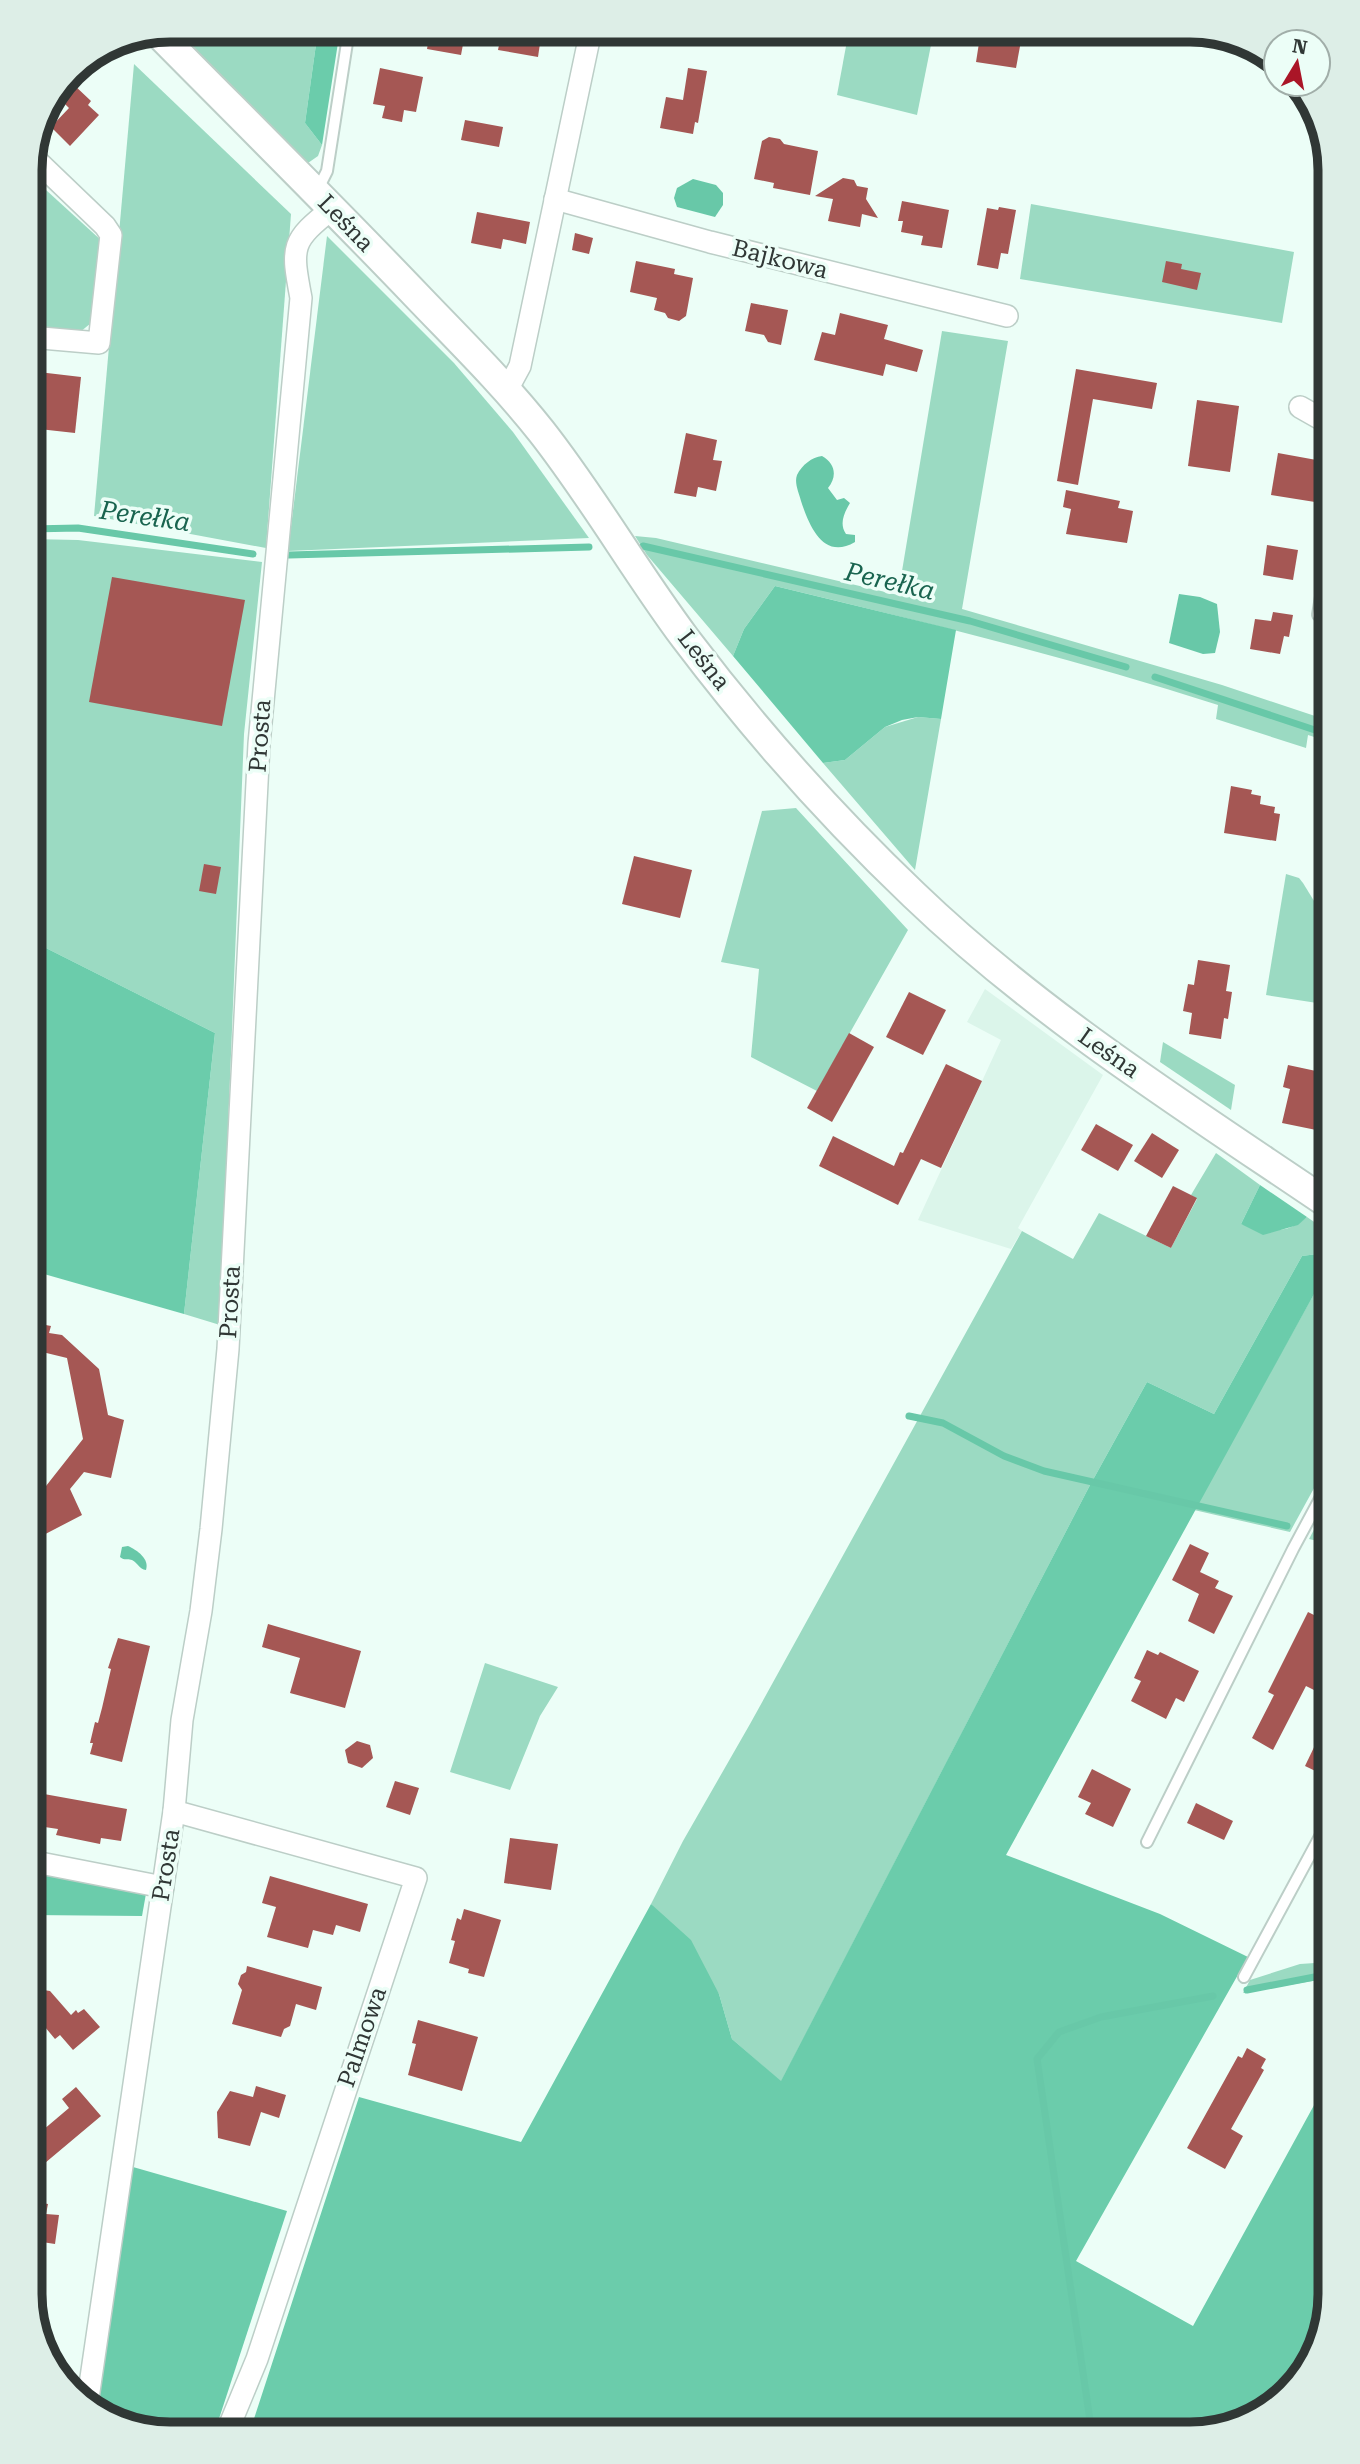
<svg xmlns="http://www.w3.org/2000/svg" width="1360" height="2464" viewBox="0 0 1360 2464" font-family="'Roboto Serif',serif">
<style>
.built{fill:#dbf5ea}
.green{fill:#9bdac2}
.forest{fill:#6bccab}
.water{fill:#68c8a8}
.lines{fill:none;stroke-linecap:round;stroke-linejoin:round}
.stream{stroke:#68c8a8;stroke-width:7}
.building{fill:#a55754}
.lane-casing{stroke:#bccec7;stroke-width:14}
.street-casing{stroke:#bccec7;stroke-width:24}
.secondary-casing{stroke:#bccec7;stroke-width:32}
.lane{stroke:#fff;stroke-width:10}
.street{stroke:#fff;stroke-width:21}
.secondary{stroke:#fff;stroke-width:28}
.labels{text-anchor:middle;stroke-width:7;stroke-linejoin:round;paint-order:stroke}
.street-label{font-size:24px;fill:#303735;stroke:#ecfef7}
.water-label{font-size:26px;font-style:italic;fill:#19644f;stroke:#ecfef7}
.rim{fill:none;stroke:#303735;stroke-width:9}
</style>
<rect width="100%" height="100%" fill="#ecfef7"/>
<!-- built -->
<polygon class="built" points="985,989 1103,1075 1018,1228 1022,1231 1011,1249 918,1220 1001,1040 967,1022"/>
<!-- green -->
<g class="green">
<polygon points="176,30 318,30 305,123 322,145 318,156 308,163"/>
<polygon points="849,30 934,30 917,115 837,95"/>
<polygon points="134,64 291,214 266,548 94,516"/>
<polygon points="46,190 103,242 96,319 80,332 30,326 30,207"/>
<polygon points="1031,204 1294,252 1282,323 1020,279"/>
<polygon points="327,236 454,363 513,432 589,538 288,551"/>
<path d="M942,331L1008,341L962,609L1222,685L1330,721V742L1308,735L1306,748L1216,719L1218,705C1072,658 924,622 775,586L744,629L733,656L647,555L635,536L656,538L898,595Z"/>
<polygon points="30,539 78,540 262,562 244,734 220,1325 184,1314 215,1033 30,940"/>
<polygon points="918,717 941,719 915,870 823,763 845,760 885,727"/>
<polygon points="796,808 908,930 817,1091 751,1057 759,969 721,962 762,811"/>
<polygon points="1286,874 1299,878 1303,883 1330,927 1330,1005 1266,995"/>
<polygon points="1163,1042 1235,1085 1231,1110 1160,1062"/>
<path d="M1216,1153L1260,1185L1241,1224C1270,1229 1283,1237 1307,1217L1330,1233V1257L1317,1254L1302,1256L1214,1414L1147,1382L1089,1487L781,2082L732,2039L719,1994L651,1904L683,1841L750,1724L1022,1231L1073,1259L1099,1213L1171,1248L1197,1199L1191,1195Z"/>
<polygon points="1330,1265 1330,1459 1296,1521 1290,1532 1194,1510"/>
<polygon points="1316,1526 1330,1529 1330,1544 1309,1539"/>
<polygon points="485,1663 558,1687 540,1716 510,1790 450,1772"/>
<polygon points="1330,1962 1330,1978 1243,1993 1250,1980 1300,1964"/>
</g>
<!-- forest -->
<g class="forest">
<polygon points="318,30 340,30 322,145 305,123"/>
<polygon points="775,586 956,630 941,719 918,717 902,720 885,727 845,760 823,763 733,656 744,629"/>
<polygon points="30,940 215,1033 184,1314 30,1270"/>
<polygon points="1260,1185 1307,1217 1298,1225 1263,1235 1241,1224"/>
<polygon points="1317,1254 1330,1257 1330,1265 1006,1855 1160,1914 1248,1957 1076,2261 1193,2326 1330,2076 1330,2295 1307,2372 1244,2423 1190,2434 249,2434 359,2097 521,2142 651,1904 691,1940 719,1994 732,2039 781,2081 1089,1487 1147,1382 1214,1414 1302,1256"/>
<polygon points="30,1866 147,1888 142,1916 30,1915"/>
<polygon points="133,2167 287,2211 214,2434 161,2434 96,2412"/>
</g>
<!-- water -->
<g class="water">
<polygon points="693,179 716,185 723,193 723,205 715,217 677,207 674,198 677,188"/>
<path d="M822,456C836,464 837,477 828,488L837,500L844,498L850,503C844,513 839,524 846,534L855,535V542C823,561 809,525 801,501C799,493 794,483 797,475C802,465 812,457 822,456Z"/>
<polygon points="1179,594 1200,597 1217,604 1220,632 1215,653 1203,654 1169,643"/>
<path d="M128,1546C137,1550 150,1559 146,1570C139,1569 138,1563 132,1560C127,1558 125,1561 120,1557L122,1547Z"/>
</g>
<g class="lines">
<!-- stream -->
<g class="stream">
<polyline points="30,529 78,528 253,554"/>
<polyline points="643,546 970,621 1126,667"/>
<polyline points="289,555 589,547"/>
<polyline points="1155,677 1330,735"/>
<polyline points="909,1416 943,1423 1004,1456 1044,1471 1287,1526"/>
<polyline points="1319,1534 1330,1536"/>
<polyline points="1247,1990 1330,1974"/>
<polyline points="1092,2434 1037,2059 1059,2032 1101,2017 1213,1996"/>
</g>
</g>
<!-- building -->
<g class="building">
<polygon points="430,30 465,34 461,55 427,49"/>
<polygon points="502,30 542,30 538,57 498,50"/>
<polygon points="981,30 1023,30 1016,68 976,62"/>
<polygon points="380,68 423,77 416,112 404,110 402,122 382,118 385,106 373,104"/>
<polygon points="688,68 707,71 698,123 695,122 693,134 660,128 666,97 683,100"/>
<polygon points="73,84 91,101 88,105 99,115 70,146 51,127 69,108 59,98"/>
<polygon points="465,120 503,127 499,147 461,140"/>
<polygon points="769,137 780,139 784,144 818,151 810,195 773,188 774,183 754,179 762,141"/>
<polygon points="843,178 854,180 857,186 868,188 866,199 878,218 862,214 860,227 828,221 833,199 815,196"/>
<polygon points="902,201 949,210 942,248 921,245 923,236 901,232 903,221 898,221"/>
<polygon points="999,207 1016,210 1008,254 1001,253 998,269 977,265 987,208 998,210"/>
<polygon points="477,212 530,222 526,244 503,239 501,249 471,243"/>
<polygon points="575,233 593,238 589,254 572,250"/>
<polygon points="636,261 675,269 674,274 693,278 686,316 679,321 668,318 665,313 654,310 657,298 630,292"/>
<polygon points="1166,261 1182,264 1181,269 1201,273 1197,290 1162,282"/>
<polygon points="751,303 788,310 781,345 768,342 764,335 745,331"/>
<polygon points="840,313 888,325 884,339 923,350 917,372 886,364 883,376 814,360 822,332 835,335"/>
<polygon points="1076,369 1157,383 1152,409 1093,399 1078,485 1057,481"/>
<polygon points="30,371 81,377 75,433 30,428"/>
<polygon points="1197,400 1239,406 1230,472 1188,466"/>
<polygon points="686,433 717,440 713,460 722,461 716,491 698,487 696,497 674,493"/>
<polygon points="1278,453 1322,461 1315,502 1271,495"/>
<polygon points="1066,490 1120,501 1118,508 1133,511 1127,543 1066,534 1071,509 1063,507"/>
<polygon points="1267,545 1298,550 1293,580 1263,575"/>
<polygon points="112,577 245,600 222,726 89,702"/>
<polygon points="1273,612 1293,615 1289,637 1284,636 1280,654 1250,649 1255,619 1271,621"/>
<polygon points="1231,786 1252,790 1251,794 1261,796 1260,804 1275,807 1274,813 1280,814 1276,841 1224,833"/>
<polygon points="634,856 692,870 680,918 622,904"/>
<polygon points="204,864 221,867 216,894 199,891"/>
<polygon points="1198,960 1230,965 1226,991 1232,992 1228,1019 1224,1018 1221,1039 1189,1034 1192,1013 1183,1011 1188,984 1194,985"/>
<polygon points="909,992 946,1010 923,1055 886,1037"/>
<polygon points="849,1033 874,1047 832,1122 807,1108"/>
<polygon points="946,1064 982,1081 941,1168 921,1159 898,1205 819,1166 833,1136 894,1166 900,1152 903,1153"/>
<polygon points="1288,1065 1330,1074 1330,1112 1326,1132 1282,1123 1290,1089 1283,1087"/>
<polygon points="1096,1124 1133,1145 1118,1171 1081,1150"/>
<polygon points="1152,1133 1179,1150 1162,1178 1134,1161"/>
<polygon points="1173,1186 1197,1198 1171,1248 1146,1236"/>
<polygon points="30,1322 51,1326 49,1333 62,1335 99,1369 108,1415 124,1420 111,1478 84,1472 70,1489 82,1515 30,1542 30,1502 35,1500 83,1439 67,1358 30,1349"/>
<polygon points="1190,1544 1209,1553 1200,1572 1219,1581 1215,1588 1233,1596 1214,1634 1188,1621 1199,1594 1172,1580"/>
<polygon points="1308,1612 1330,1623 1330,1698 1306,1686 1273,1750 1252,1738 1274,1695 1268,1692"/>
<polygon points="268,1624 361,1651 345,1708 290,1693 300,1658 262,1647"/>
<polygon points="118,1638 150,1646 122,1762 90,1754 93,1743 90,1743 95,1722 98,1723 102,1708 111,1669 108,1668"/>
<polygon points="1147,1650 1158,1655 1160,1652 1199,1671 1184,1702 1176,1698 1166,1719 1131,1701 1141,1681 1134,1678"/>
<polygon points="1330,1714 1330,1778 1305,1766"/>
<polygon points="357,1741 370,1745 373,1758 362,1768 348,1763 345,1750"/>
<polygon points="1092,1769 1131,1789 1113,1827 1085,1814 1091,1803 1078,1797"/>
<polygon points="395,1781 419,1788 410,1815 386,1807"/>
<polygon points="44,1794 127,1809 121,1841 101,1838 100,1844 56,1835 58,1829 38,1826"/>
<polygon points="1196,1803 1233,1821 1224,1840 1187,1823"/>
<polygon points="510,1838 558,1844 551,1890 504,1883"/>
<polygon points="270,1876 368,1904 360,1932 336,1925 333,1935 313,1930 308,1948 267,1937 276,1907 262,1903"/>
<polygon points="464,1909 501,1920 484,1977 468,1973 469,1969 449,1963 455,1941 451,1940 457,1918 461,1920"/>
<polygon points="247,1966 322,1987 316,2010 296,2004 290,2026 284,2029 281,2037 232,2024 242,1990 238,1984 241,1975 246,1972"/>
<polygon points="30,1988 50,1991 71,2015 76,2010 78,2013 84,2009 100,2027 73,2050 60,2035 55,2039 30,2009"/>
<polygon points="418,2020 478,2037 462,2091 408,2075 416,2044 412,2043"/>
<polygon points="1247,2048 1266,2059 1261,2068 1264,2070 1231,2129 1243,2136 1225,2169 1187,2148 1238,2056 1242,2058"/>
<polygon points="256,2086 286,2095 279,2118 261,2112 250,2146 218,2138 217,2112 230,2091 253,2097"/>
<polygon points="76,2087 101,2116 45,2163 30,2144 30,2115 43,2130 69,2108 62,2099"/>
<polygon points="30,2201 48,2204 46,2214 59,2215 55,2244 42,2242 40,2253 30,2253"/>
</g>
<g class="lines">
<!-- lane casing -->
<g class="lane-casing">
<g id="lane">
<polyline points="314,188 322,181 327,171 349,30"/>
<polyline points="1318,615 1330,542"/>
<polyline points="1147,1842 1293,1549 1330,1480"/>
<polyline points="1244,1977 1330,1818"/>
</g>
</g>
<!-- street casing -->
<g class="street-casing">
<g id="street">
<polyline points="555,199 710,242 1007,316"/>
<polyline points="30,337 99,343 111,235 105,226 31,155"/>
<polyline points="507,390 520,366 591,30"/>
<polyline points="1300,407 1330,424"/>
<polyline points="30,1438 30,1421"/>
<polyline points="174,1811 416,1878 257,2359 226,2434"/>
<polyline points="30,1861 163,1887"/>
<path d="M87,2405L174,1811L182,1720L201,1611L211,1529L228,1349L259,744L301,298C291,246 291,241 333,208"/>
</g>
</g>
<!-- secondary casing -->
<g class="secondary-casing">
<path id="secondary" d="M157,32C244,120 331,206 416,295C459,340 503,383 541,431C593,497 635,571 685,638C753,728 832,817 914,895C1039,1015 1187,1108 1330,1205"/>
</g>
<!-- lane -->
<use href="#lane" class="lane"/>
<!-- street -->
<use href="#street" class="street"/>
<!-- secondary -->
<use href="#secondary" class="secondary"/>
</g>
<g class="labels">
<!-- street labels -->
<g class="street-label">
<text transform="translate(346 223) rotate(46)" y="8">Leśna</text>
<text transform="translate(780 259) rotate(14)" y="8">Bajkowa</text>
<text transform="translate(704 660) rotate(52)" y="8">Leśna</text>
<text transform="translate(260 736) rotate(-86)" y="8">Prosta</text>
<text transform="translate(1109 1053) rotate(35)" y="8">Leśna</text>
<text transform="translate(230 1302) rotate(-87)" y="8">Prosta</text>
<text transform="translate(166 1865) rotate(-81)" y="8">Prosta</text>
<text transform="translate(362 2037) rotate(-71)" y="8">Palmowa</text>
</g>
<!-- water labels -->
<g class="water-label">
<text transform="translate(145 516) rotate(8)" y="9">Perełka</text>
<text transform="translate(890 581) rotate(13)" y="9">Perełka</text>
</g>
</g>
<!-- crop -->
<path d="M0 0H1360V2464H0ZM170 42H1190A128 128 0 0 1 1318 170V2294A128 128 0 0 1 1190 2422H170A128 128 0 0 1 42 2294V170A128 128 0 0 1 170 42Z" fill="#ddeee7" fill-rule="evenodd"/>
<path class="rim" d="M170 42H1190A128 128 0 0 1 1318 170V2294A128 128 0 0 1 1190 2422H170A128 128 0 0 1 42 2294V170A128 128 0 0 1 170 42Z"/>
<!-- north arrow -->
<g transform="translate(1297 63) rotate(10)"><circle r="33" fill="#ecfef7" stroke="#a1aea9" stroke-width="2"/>
<path d="M0-5L12 26L0 18L-12 26Z" fill="#aa1527"/>
<text y="-10" font-size="19" font-weight="bold" text-anchor="middle" fill="#303735">N</text>
</g>
</svg>
